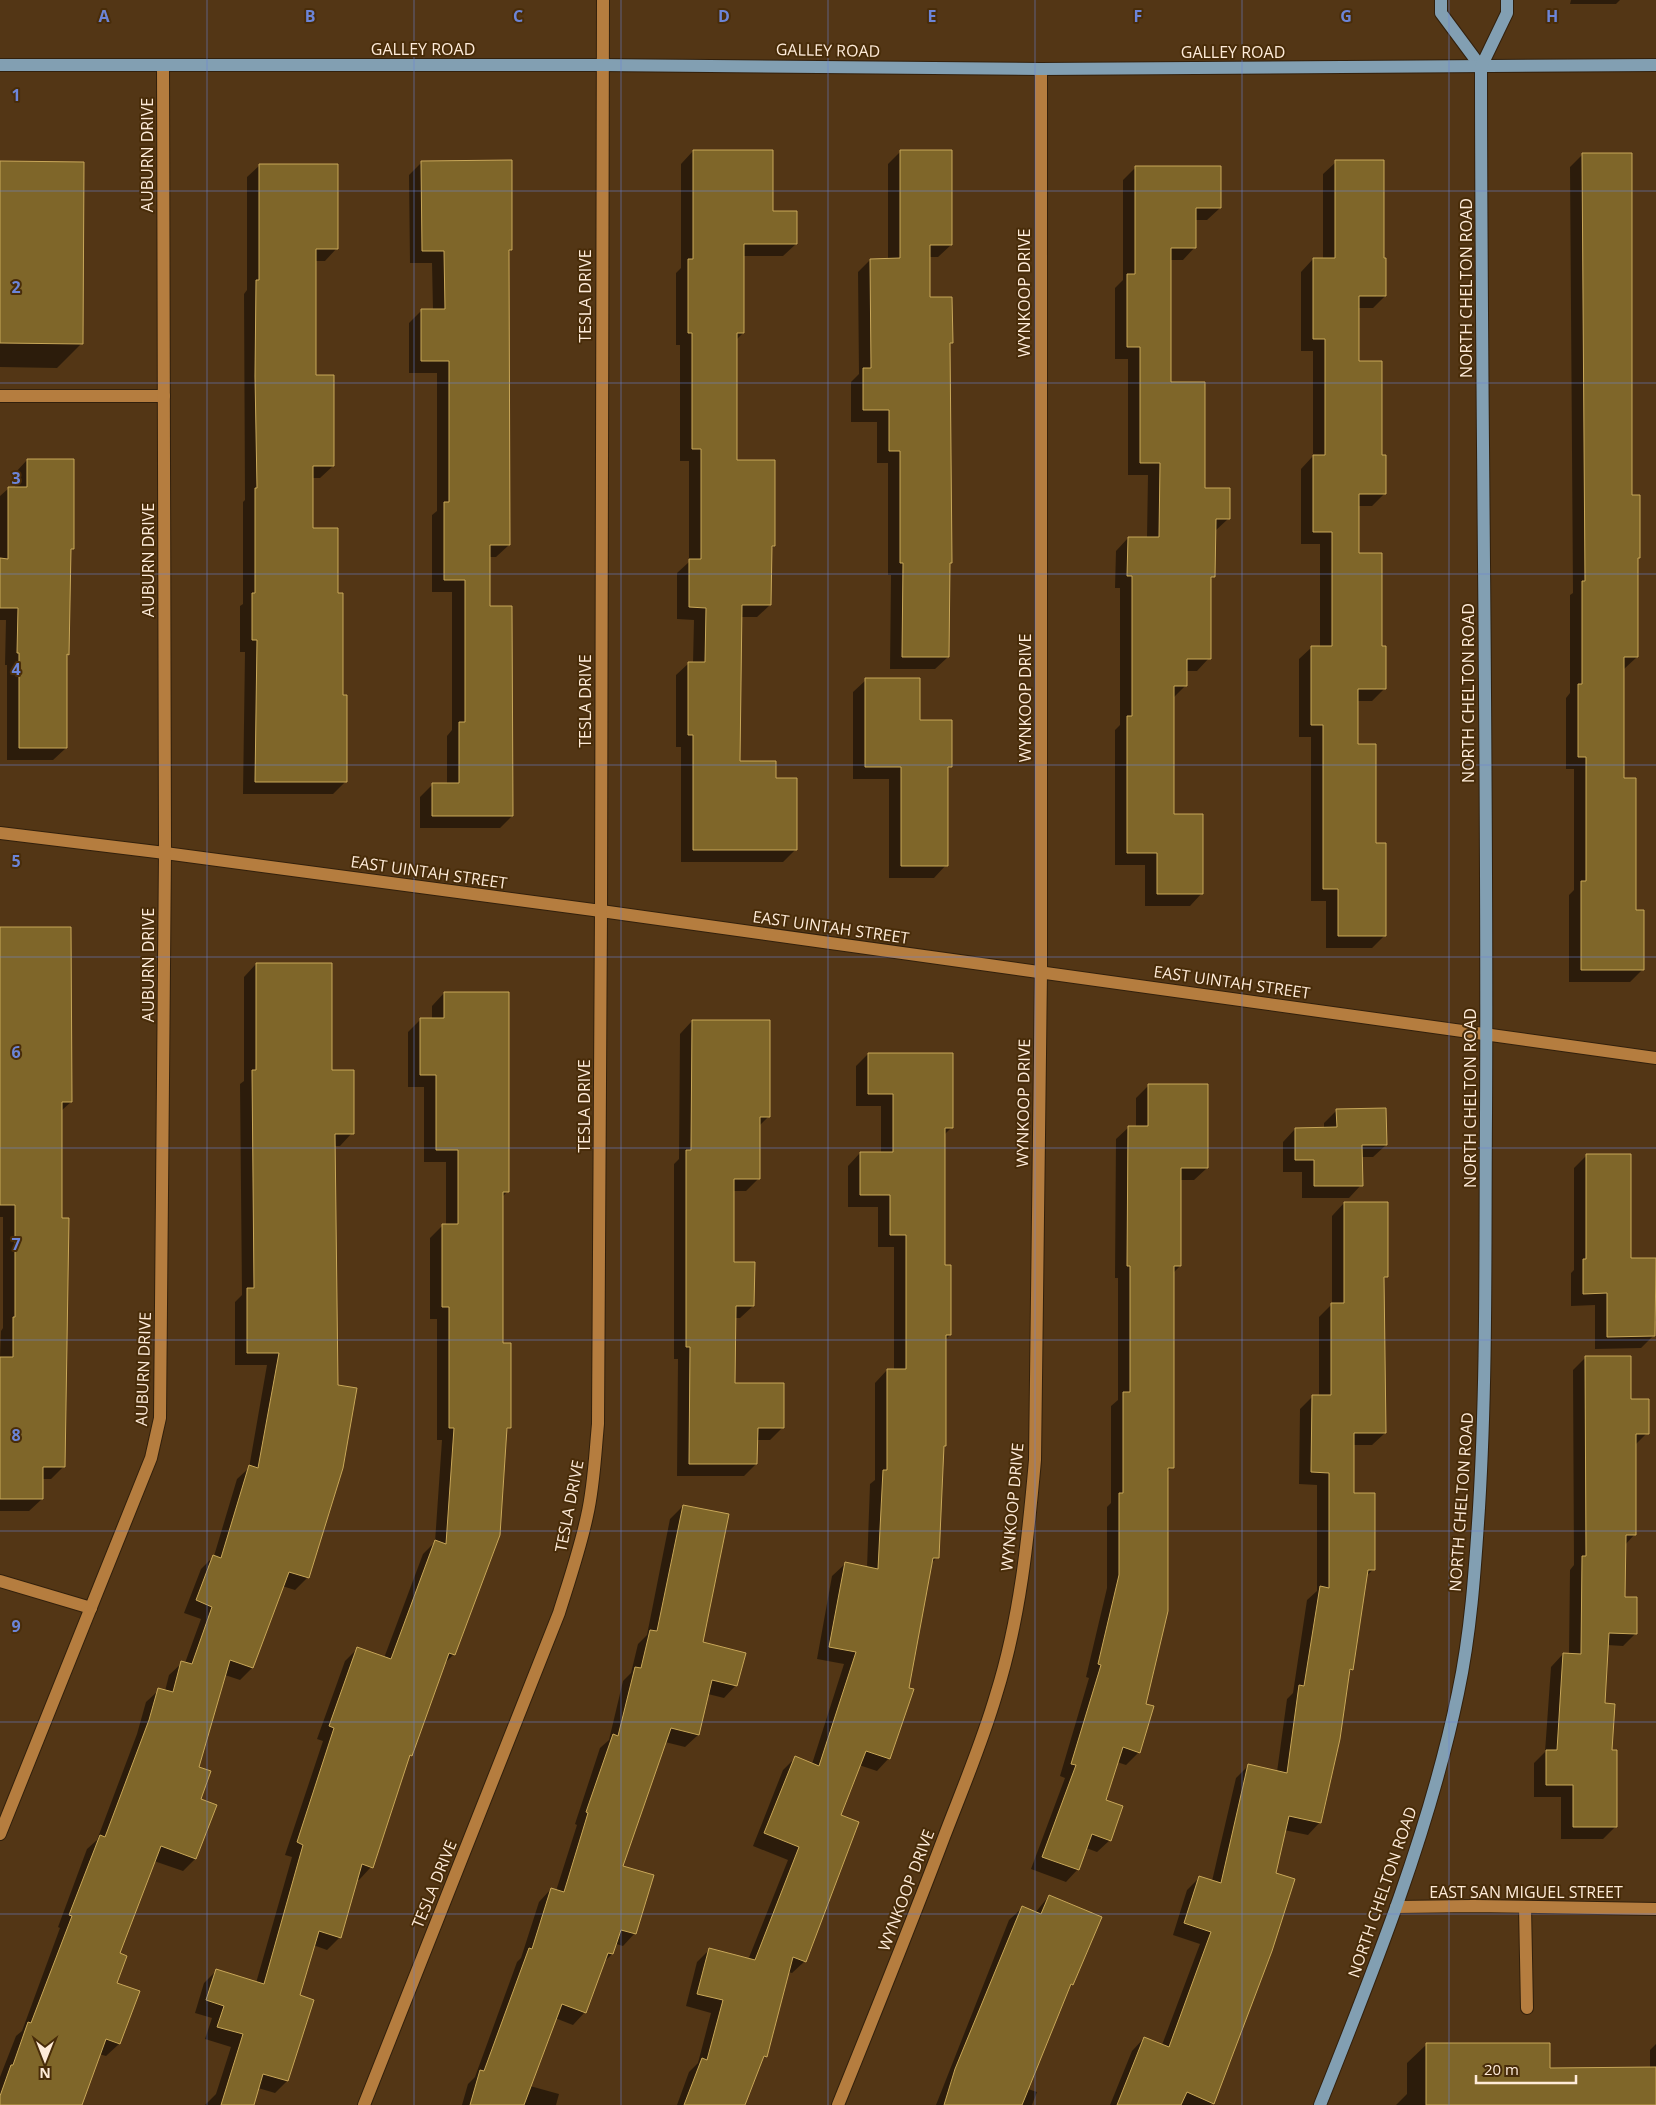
<svg xmlns="http://www.w3.org/2000/svg" width="1656" height="2105" viewBox="0 0 1656 2105" font-family="'Open Sans',sans-serif">
<style>
.shadow{fill:#0007}
.building{fill:#7f6629;stroke:#c8a759}
.lines{fill:none;stroke-linecap:round;stroke-linejoin:round}
.minor-casing{stroke:#32200c;stroke-width:14}
.major-casing{stroke:#32200c;stroke-width:14}
.minor{stroke:#b57d3f;stroke-width:12}
.major{stroke:#829fb2;stroke-width:12}
.grid{fill:none;stroke:#6c85d8;stroke-width:1;stroke-opacity:0.55}
.labels{text-anchor:middle;stroke-width:4;stroke-linejoin:round;paint-order:stroke}
.street-label{font-size:16px;fill:#feebd9;stroke:#482c09}
.grid-label{font-size:16px;text-anchor:middle;font-weight:bold;fill:#6c85d8;stroke:#482c09;stroke-width:4;stroke-linejoin:round;paint-order:stroke}
</style>
<rect width="100%" height="100%" fill="#533615"/>
<!-- shadow -->
<g class="shadow">
<polygon points="1571,0 1620,0 1616,4 1570,4"/>
<polygon points="693,151 772,212 796,244 783,256 743,256 743,333 736,340 736,461 774,546 771,549 770,605 757,617 740,617 739,762 775,779 796,849 783,862 681,862 681,747 676,747 676,675 689,663 693,663 694,620 677,619 677,573 689,562 689,461 680,461 680,345 676,345 676,273 681,268 681,164"/>
<polygon points="901,151 951,245 938,257 929,257 929,298 952,342 949,345 951,562 949,564 948,657 935,669 890,669 891,575 888,575 888,463 877,463 877,422 851,422 851,382 859,374 858,272 870,260 888,260 888,164"/>
<polygon points="1583,154 1639,557 1637,560 1637,657 1624,669 1623,779 1634,911 1643,969 1630,982 1569,982 1569,895 1574,890 1574,769 1566,769 1566,698 1570,693 1570,595 1573,593 1570,167"/>
<polygon points="422,162 511,250 508,253 509,545 496,557 489,557 489,608 512,816 500,828 420,828 420,797 433,784 447,784 447,736 452,730 452,592 432,592 432,515 437,511 437,373 409,373 409,323 421,311 433,310 432,263 410,263 409,175"/>
<polygon points="1336,162 1383,259 1385,296 1373,308 1358,308 1358,362 1381,456 1384,494 1372,506 1358,506 1358,555 1381,647 1384,689 1372,701 1356,701 1356,745 1375,844 1384,936 1372,948 1326,948 1326,901 1311,901 1311,737 1299,737 1299,659 1312,647 1320,647 1320,544 1301,544 1301,469 1313,456 1313,351 1301,351 1301,272 1313,259 1323,259 1323,174"/>
<polygon points="0,163 82,343 57,368 0,367"/>
<polygon points="260,165 337,248 325,261 315,261 315,376 333,466 320,478 312,478 312,529 337,594 345,782 333,794 243,794 245,652 240,652 240,606 243,604 243,502 245,500 244,294 247,290 247,177"/>
<polygon points="1136,167 1220,208 1207,220 1195,220 1195,247 1183,260 1170,260 1170,383 1203,489 1228,519 1215,531 1214,576 1209,581 1209,658 1197,671 1186,671 1186,685 1173,698 1173,815 1202,893 1190,906 1145,906 1145,865 1115,865 1115,730 1120,725 1120,588 1115,588 1116,551 1128,538 1147,538 1148,475 1128,475 1128,359 1115,359 1115,288 1123,280 1123,180"/>
<polygon points="27,460 73,549 70,551 68,654 66,656 66,748 53,760 7,760 7,665 5,665 6,620 0,620 0,496 9,488 15,488 15,473"/>
<polygon points="866,680 918,721 951,766 946,770 946,865 934,878 889,878 889,779 853,779 853,692"/>
<polygon points="0,929 71,1102 61,1111 64,1466 51,1479 42,1479 42,1499 29,1511 0,1511 0,1359 1,1331 3,1328 3,1217 0,1217"/>
<polygon points="256,964 331,1072 352,1133 340,1146 334,1146 308,1577 295,1590 282,1586 252,1668 240,1680 225,1675 198,1768 199,1799 215,1805 195,1859 183,1871 154,1861 119,1954 116,1984 138,1992 119,2044 106,2056 99,2054 81,2105 0,2105 0,2077 16,2036 22,2031 60,1928 58,1927 87,1849 97,1840 137,1734 146,1702 159,1690 165,1691 169,1675 182,1663 185,1663 201,1619 184,1613 201,1569 214,1556 237,1479 249,1468 267,1365 235,1365 235,1302 242,1295 240,1084 244,1081 244,977"/>
<polygon points="444,993 507,1192 502,1197 502,1344 509,1427 506,1431 454,1654 443,1665 411,1755 408,1758 371,1867 359,1880 357,1879 340,1937 327,1950 313,1945 298,1996 287,2081 275,2093 258,2088 253,2105 205,2105 216,2094 231,2047 205,2039 212,2018 195,2013 204,1983 216,1971 256,1983 292,1857 285,1855 323,1741 317,1739 345,1661 357,1649 384,1658 423,1554 435,1542 442,1440 437,1440 437,1319 430,1319 430,1238 443,1225 446,1225 446,1162 424,1162 424,1087 408,1087 408,1032 420,1020 432,1020 432,1006"/>
<polygon points="692,1021 769,1116 759,1126 759,1178 746,1191 733,1191 733,1263 753,1306 740,1318 735,1318 734,1384 782,1428 770,1440 756,1440 756,1464 744,1476 677,1476 678,1359 674,1359 674,1164 679,1159 680,1034"/>
<polygon points="868,1054 952,1127 944,1135 944,1266 950,1335 945,1340 945,1446 942,1449 937,1557 931,1564 889,1758 877,1771 859,1765 839,1815 805,1961 792,1973 788,1972 766,2056 760,2061 744,2105 677,2105 689,2072 698,2063 711,2013 686,2006 697,1962 709,1950 748,1960 788,1860 753,1846 783,1770 795,1758 812,1764 844,1664 817,1659 832,1576 845,1564 867,1568 870,1484 875,1480 875,1383 887,1370 894,1370 894,1247 878,1247 878,1207 848,1207 848,1166 860,1153 881,1153 881,1106 856,1106 856,1066"/>
<polygon points="1149,1085 1207,1168 1194,1180 1180,1180 1180,1266 1173,1273 1172,1467 1166,1473 1139,1752 1126,1765 1117,1762 1105,1800 1110,1840 1097,1852 1086,1848 1078,1869 1066,1882 1031,1869 1065,1778 1060,1776 1089,1678 1086,1677 1107,1588 1107,1507 1111,1503 1111,1406 1118,1400 1118,1278 1115,1278 1116,1139 1129,1127 1136,1127 1136,1098"/>
<polygon points="1337,1110 1386,1145 1373,1157 1361,1157 1361,1185 1349,1198 1302,1198 1302,1172 1283,1172 1283,1142 1295,1129 1324,1129 1324,1123"/>
<polygon points="1586,1156 1630,1260 1656,1284 1656,1321 1653,1322 1653,1336 1641,1348 1595,1349 1595,1305 1571,1306 1571,1273 1574,1270 1574,1168"/>
<polygon points="1344,1203 1386,1276 1383,1280 1385,1433 1372,1445 1353,1445 1353,1495 1374,1569 1366,1576 1352,1669 1348,1674 1320,1822 1308,1835 1284,1830 1213,2103 1210,2105 1110,2105 1132,2051 1144,2038 1162,2045 1200,1944 1173,1935 1187,1890 1200,1877 1212,1881 1236,1778 1248,1766 1277,1772 1287,1699 1293,1693 1307,1600 1317,1591 1317,1485 1299,1484 1300,1409 1313,1396 1319,1396 1319,1317 1332,1304 1332,1216"/>
<polygon points="1585,1358 1630,1400 1647,1433 1634,1446 1634,1535 1625,1545 1624,1598 1636,1633 1623,1646 1607,1645 1604,1704 1611,1751 1616,1826 1603,1839 1561,1839 1561,1797 1534,1797 1534,1763 1545,1752 1551,1667 1563,1654 1569,1655 1570,1570 1574,1565 1573,1370"/>
<polygon points="683,1506 701,1643 736,1685 724,1698 708,1694 698,1735 685,1747 665,1742 622,1867 635,1933 623,1946 616,1944 612,1954 603,1963 585,2012 573,2025 555,2018 530,2086 559,2094 556,2105 462,2105 468,2084 475,2077 517,1962 521,1958 539,1902 551,1889 556,1891 577,1825 575,1824 600,1748 609,1740 623,1681 631,1673 638,1644 647,1635 670,1519"/>
<polygon points="1049,1896 1072,1985 1068,1989 1028,2089 1037,2092 1032,2105 936,2105 1009,1920 1022,1908 1035,1913"/>
<polygon points="1656,2044 1656,2105 1396,2105 1407,2094 1407,2063 1426,2045 1549,2069 1650,2068 1650,2050"/>
</g>
<!-- building -->
<g class="building">
<polygon points="693,150 773,150 773,211 797,211 797,244 744,244 744,333 737,333 737,460 775,460 775,546 772,546 771,605 742,605 740,761 776,761 776,778 797,778 797,850 693,850 693,735 688,735 688,662 705,662 706,608 689,607 689,559 701,559 701,449 692,449 692,333 688,333 688,259 693,259"/>
<polygon points="900,150 952,150 952,245 930,245 930,297 952,297 953,343 950,343 952,563 950,563 949,657 902,657 903,563 900,563 900,451 889,451 889,410 863,410 863,368 871,368 870,259 900,258"/>
<polygon points="1582,153 1632,153 1632,495 1640,495 1640,558 1638,558 1638,657 1624,657 1624,778 1636,778 1636,910 1644,910 1644,970 1581,970 1581,881 1586,881 1586,757 1578,757 1578,684 1582,684 1582,581 1585,581"/>
<polygon points="512,160 512,250 509,250 510,545 490,545 490,606 512,606 513,816 432,816 432,783 459,783 459,722 465,722 465,580 444,580 444,502 449,502 449,361 421,361 421,309 445,309 444,251 422,251 421,161"/>
<polygon points="1335,160 1384,160 1384,258 1386,258 1386,296 1359,296 1359,361 1382,361 1382,455 1386,455 1386,494 1359,494 1359,553 1382,553 1382,646 1386,646 1386,689 1358,689 1358,744 1376,744 1376,843 1386,843 1386,936 1338,936 1338,889 1323,889 1323,725 1311,725 1311,646 1332,646 1332,532 1313,532 1313,455 1325,455 1325,339 1313,339 1313,258 1335,258"/>
<polygon points="0,161 84,162 83,344 0,343"/>
<polygon points="259,164 338,164 338,249 316,249 316,375 334,375 334,466 313,466 313,528 338,528 338,593 343,593 343,695 347,695 347,782 255,782 257,640 252,640 252,593 255,593 255,488 257,488 255,376 256,280 259,280"/>
<polygon points="1135,166 1221,166 1221,208 1196,208 1196,248 1171,248 1171,382 1205,382 1205,488 1230,488 1230,519 1216,519 1215,577 1211,577 1211,659 1187,659 1187,686 1174,686 1174,814 1203,814 1203,894 1157,894 1157,853 1127,853 1127,716 1132,716 1132,576 1127,576 1128,537 1159,537 1160,463 1140,463 1140,347 1127,347 1127,274 1135,274"/>
<polygon points="27,459 74,459 74,549 71,549 69,655 67,654 67,748 19,748 19,653 17,653 18,608 0,608 0,558 8,559 8,487 27,487"/>
<polygon points="865,678 920,678 920,720 952,720 952,767 948,767 948,866 901,866 901,767 865,767"/>
<polygon points="0,927 71,927 72,1102 62,1102 62,1218 69,1218 65,1467 43,1467 43,1499 0,1499 0,1357 13,1357 13,1317 15,1317 15,1205 0,1205"/>
<polygon points="256,963 332,963 332,1070 354,1070 354,1134 335,1134 338,1385 357,1388 343,1468 309,1578 289,1572 253,1668 230,1660 199,1767 211,1771 201,1799 217,1805 196,1859 161,1846 120,1953 127,1956 117,1983 140,1991 120,2044 106,2039 82,2105 0,2105 0,2096 11,2065 13,2065 28,2022 31,2023 72,1916 69,1915 100,1835 105,1837 149,1720 158,1688 173,1692 181,1661 192,1664 212,1607 196,1600 213,1555 221,1558 249,1465 258,1468 279,1353 247,1353 247,1288 254,1288 252,1070 256,1070"/>
<polygon points="444,992 509,992 509,1192 503,1192 503,1343 511,1343 511,1428 507,1428 500,1535 455,1655 449,1653 412,1756 410,1755 373,1868 362,1864 341,1938 319,1931 300,1995 314,2000 288,2081 263,2074 254,2105 221,2105 243,2034 217,2027 224,2006 206,2000 216,1969 264,1984 303,1845 297,1842 334,1728 329,1726 357,1647 391,1659 435,1540 446,1544 454,1428 449,1428 449,1307 442,1307 442,1224 458,1224 458,1150 436,1150 436,1075 420,1075 420,1018 444,1018"/>
<polygon points="692,1020 770,1020 770,1117 760,1117 760,1179 734,1179 734,1262 755,1262 754,1306 736,1306 735,1383 784,1383 784,1428 758,1428 757,1464 689,1464 690,1347 686,1347 686,1150 691,1150"/>
<polygon points="868,1053 953,1053 953,1128 945,1128 945,1265 951,1265 951,1335 946,1335 946,1446 944,1446 939,1558 933,1558 909,1688 914,1689 890,1759 866,1751 841,1815 859,1822 806,1962 793,1957 767,2057 764,2056 745,2105 684,2105 702,2058 707,2060 723,2000 697,1994 709,1948 755,1960 799,1847 764,1833 795,1756 819,1766 856,1652 829,1647 845,1562 878,1569 883,1470 887,1470 887,1369 906,1369 906,1235 890,1235 890,1195 860,1195 860,1152 893,1152 893,1094 868,1094"/>
<polygon points="1148,1084 1208,1084 1208,1168 1181,1168 1181,1266 1174,1266 1174,1468 1168,1468 1168,1611 1146,1704 1154,1706 1140,1753 1123,1747 1106,1800 1123,1806 1111,1841 1092,1834 1079,1870 1042,1857 1076,1765 1071,1764 1101,1665 1098,1664 1119,1575 1119,1493 1123,1493 1123,1392 1130,1392 1130,1266 1127,1266 1128,1126 1148,1126"/>
<polygon points="1386,1108 1387,1145 1362,1145 1363,1186 1314,1186 1314,1160 1295,1160 1295,1128 1337,1127 1336,1109"/>
<polygon points="1586,1154 1631,1154 1631,1258 1656,1258 1655,1336 1607,1337 1607,1293 1583,1294 1583,1259 1586,1259"/>
<polygon points="1344,1202 1388,1202 1388,1277 1384,1277 1386,1433 1354,1433 1354,1493 1375,1493 1375,1570 1368,1570 1353,1670 1350,1669 1340,1739 1321,1823 1289,1816 1276,1873 1295,1879 1272,1951 1214,2104 1187,2092 1181,2105 1117,2105 1144,2037 1169,2047 1211,1932 1184,1923 1199,1876 1221,1883 1248,1764 1287,1773 1299,1685 1304,1686 1320,1586 1329,1588 1329,1473 1311,1472 1312,1395 1331,1395 1331,1303 1344,1303"/>
<polygon points="1585,1356 1631,1356 1631,1399 1649,1399 1649,1434 1636,1434 1636,1535 1626,1535 1625,1597 1637,1597 1637,1634 1609,1633 1605,1703 1615,1704 1612,1750 1617,1750 1617,1827 1573,1827 1573,1785 1546,1785 1546,1750 1557,1750 1563,1653 1581,1654 1582,1556 1586,1556"/>
<polygon points="683,1505 729,1514 703,1642 746,1653 737,1686 712,1680 699,1735 671,1728 623,1866 654,1875 636,1934 621,1930 613,1954 608,1953 586,2013 562,2004 524,2105 470,2105 480,2070 484,2071 529,1948 532,1949 551,1888 564,1892 588,1813 586,1812 613,1734 618,1736 635,1667 641,1668 650,1630 657,1631"/>
<polygon points="1049,1895 1102,1917 1073,1985 1071,1984 1022,2105 944,2105 955,2069 1022,1906 1041,1914"/>
<polygon points="1426,2043 1550,2043 1550,2068 1656,2067 1656,2105 1426,2105"/>
</g>
<g class="lines">
<!-- minor casing -->
<g class="minor-casing">
<g id="minor">
<polyline points="0,396 164,396"/>
<polyline points="0,833 165,853 601,911 1656,1058"/>
<polyline points="0,1581 91,1608"/>
<polyline points="0,1834 151,1458 160,1418 165,853 163,65"/>
<polyline points="1396,1907 1473,1906 1656,1909"/>
<polyline points="1525,1907 1527,2008"/>
<path d="M364,2105L559,1613C569,1581 580,1549 587,1516C594,1486 595,1455 598,1424L601,911L603,0"/>
<path d="M838,2105C874,2016 910,1927 944,1837C962,1790 982,1743 996,1695C1020,1619 1028,1539 1035,1460L1041,973V69"/>
</g>
</g>
<!-- major casing -->
<g class="major-casing">
<g id="major">
<polyline points="1441,0 1441,13 1481,67"/>
<polyline points="0,65 601,65 1041,69 1656,65"/>
<path d="M1320,2105C1373,1972 1429,1833 1458,1693C1471,1632 1475,1569 1479,1508C1487,1376 1485,1245 1486,1114C1488,765 1481,416 1481,67L1507,13V0"/>
</g>
</g>
<!-- minor -->
<use href="#minor" class="minor"/>
<!-- major -->
<use href="#major" class="major"/>
</g>
<!-- grid -->
<path class="grid" d="M207,0V2105M414,0V2105M621,0V2105M828,0V2105M1035,0V2105M1242,0V2105M1449,0V2105M0,191H1656M0,383H1656M0,574H1656M0,765H1656M0,957H1656M0,1148H1656M0,1340H1656M0,1531H1656M0,1722H1656M0,1914H1656"/>
<g class="labels">
<!-- street labels -->
<g class="street-label">
<text x="423" y="55">GALLEY ROAD</text>
<text transform="translate(828 50) rotate(1)" y="6">GALLEY ROAD</text>
<text x="1233" y="58">GALLEY ROAD</text>
<text transform="translate(147 155) rotate(-90)" y="6">AUBURN DRIVE</text>
<text transform="translate(1466 288) rotate(-90)" y="6">NORTH CHELTON ROAD</text>
<text transform="translate(1024 293) rotate(-90)" y="6">WYNKOOP DRIVE</text>
<text transform="translate(585 296) rotate(-90)" y="6">TESLA DRIVE</text>
<text transform="translate(148 560) rotate(-90)" y="6">AUBURN DRIVE</text>
<text transform="translate(1468 693) rotate(-90)" y="6">NORTH CHELTON ROAD</text>
<text transform="translate(1025 698) rotate(-90)" y="6">WYNKOOP DRIVE</text>
<text transform="translate(585 701) rotate(-90)" y="6">TESLA DRIVE</text>
<text transform="translate(429 872) rotate(8)" y="6">EAST UINTAH STREET</text>
<text transform="translate(831 927) rotate(8)" y="6">EAST UINTAH STREET</text>
<text transform="translate(148 965) rotate(-90)" y="6">AUBURN DRIVE</text>
<text transform="translate(1232 982) rotate(8)" y="6">EAST UINTAH STREET</text>
<text transform="translate(1470 1098) rotate(-90)" y="6">NORTH CHELTON ROAD</text>
<text transform="translate(1023 1103) rotate(-89)" y="6">WYNKOOP DRIVE</text>
<text transform="translate(584 1106) rotate(-90)" y="6">TESLA DRIVE</text>
<text transform="translate(143 1369) rotate(-88)" y="6">AUBURN DRIVE</text>
<text transform="translate(1461 1502) rotate(-86)" y="6">NORTH CHELTON ROAD</text>
<text transform="translate(569 1506) rotate(-79)" y="6">TESLA DRIVE</text>
<text transform="translate(1012 1507) rotate(-85)" y="6">WYNKOOP DRIVE</text>
<text transform="translate(434 1884) rotate(-68)" y="6">TESLA DRIVE</text>
<text transform="translate(906 1890) rotate(-69)" y="6">WYNKOOP DRIVE</text>
<text transform="translate(1382 1892) rotate(-71)" y="6">NORTH CHELTON ROAD</text>
<text x="1526" y="1898">EAST SAN MIGUEL STREET</text>
</g>
</g>
<g class="grid-label">
<text x="104" y="22">A</text>
<text x="310" y="22">B</text>
<text x="518" y="22">C</text>
<text x="724" y="22">D</text>
<text x="932" y="22">E</text>
<text x="1138" y="22">F</text>
<text x="1346" y="22">G</text>
<text x="1552" y="22">H</text>
<text x="16" y="101">1</text>
<text x="16" y="293">2</text>
<text x="16" y="484">3</text>
<text x="16" y="675">4</text>
<text x="16" y="867">5</text>
<text x="16" y="1058">6</text>
<text x="16" y="1250">7</text>
<text x="16" y="1441">8</text>
<text x="16" y="1632">9</text>
</g>
<!-- north arrow -->
<g transform="translate(45 2060) rotate(180)" stroke="#482c09" stroke-width="4" paint-order="stroke">
<path d="M0-4L9 19L0 12L-9 19Z" fill="#feebd9"/>
<text y="-8" font-size="14" font-weight="bold" text-anchor="middle" fill="#feebd9">N</text>
</g>
<!-- scale -->
<path d="M1476 2075v8h100v-8" fill="none" stroke="#feebd9" stroke-width="2.5"/>
<text x="1484" y="2075" font-size="15" fill="#feebd9" stroke="#482c09" stroke-width="4" paint-order="stroke">20 m</text>
</svg>
